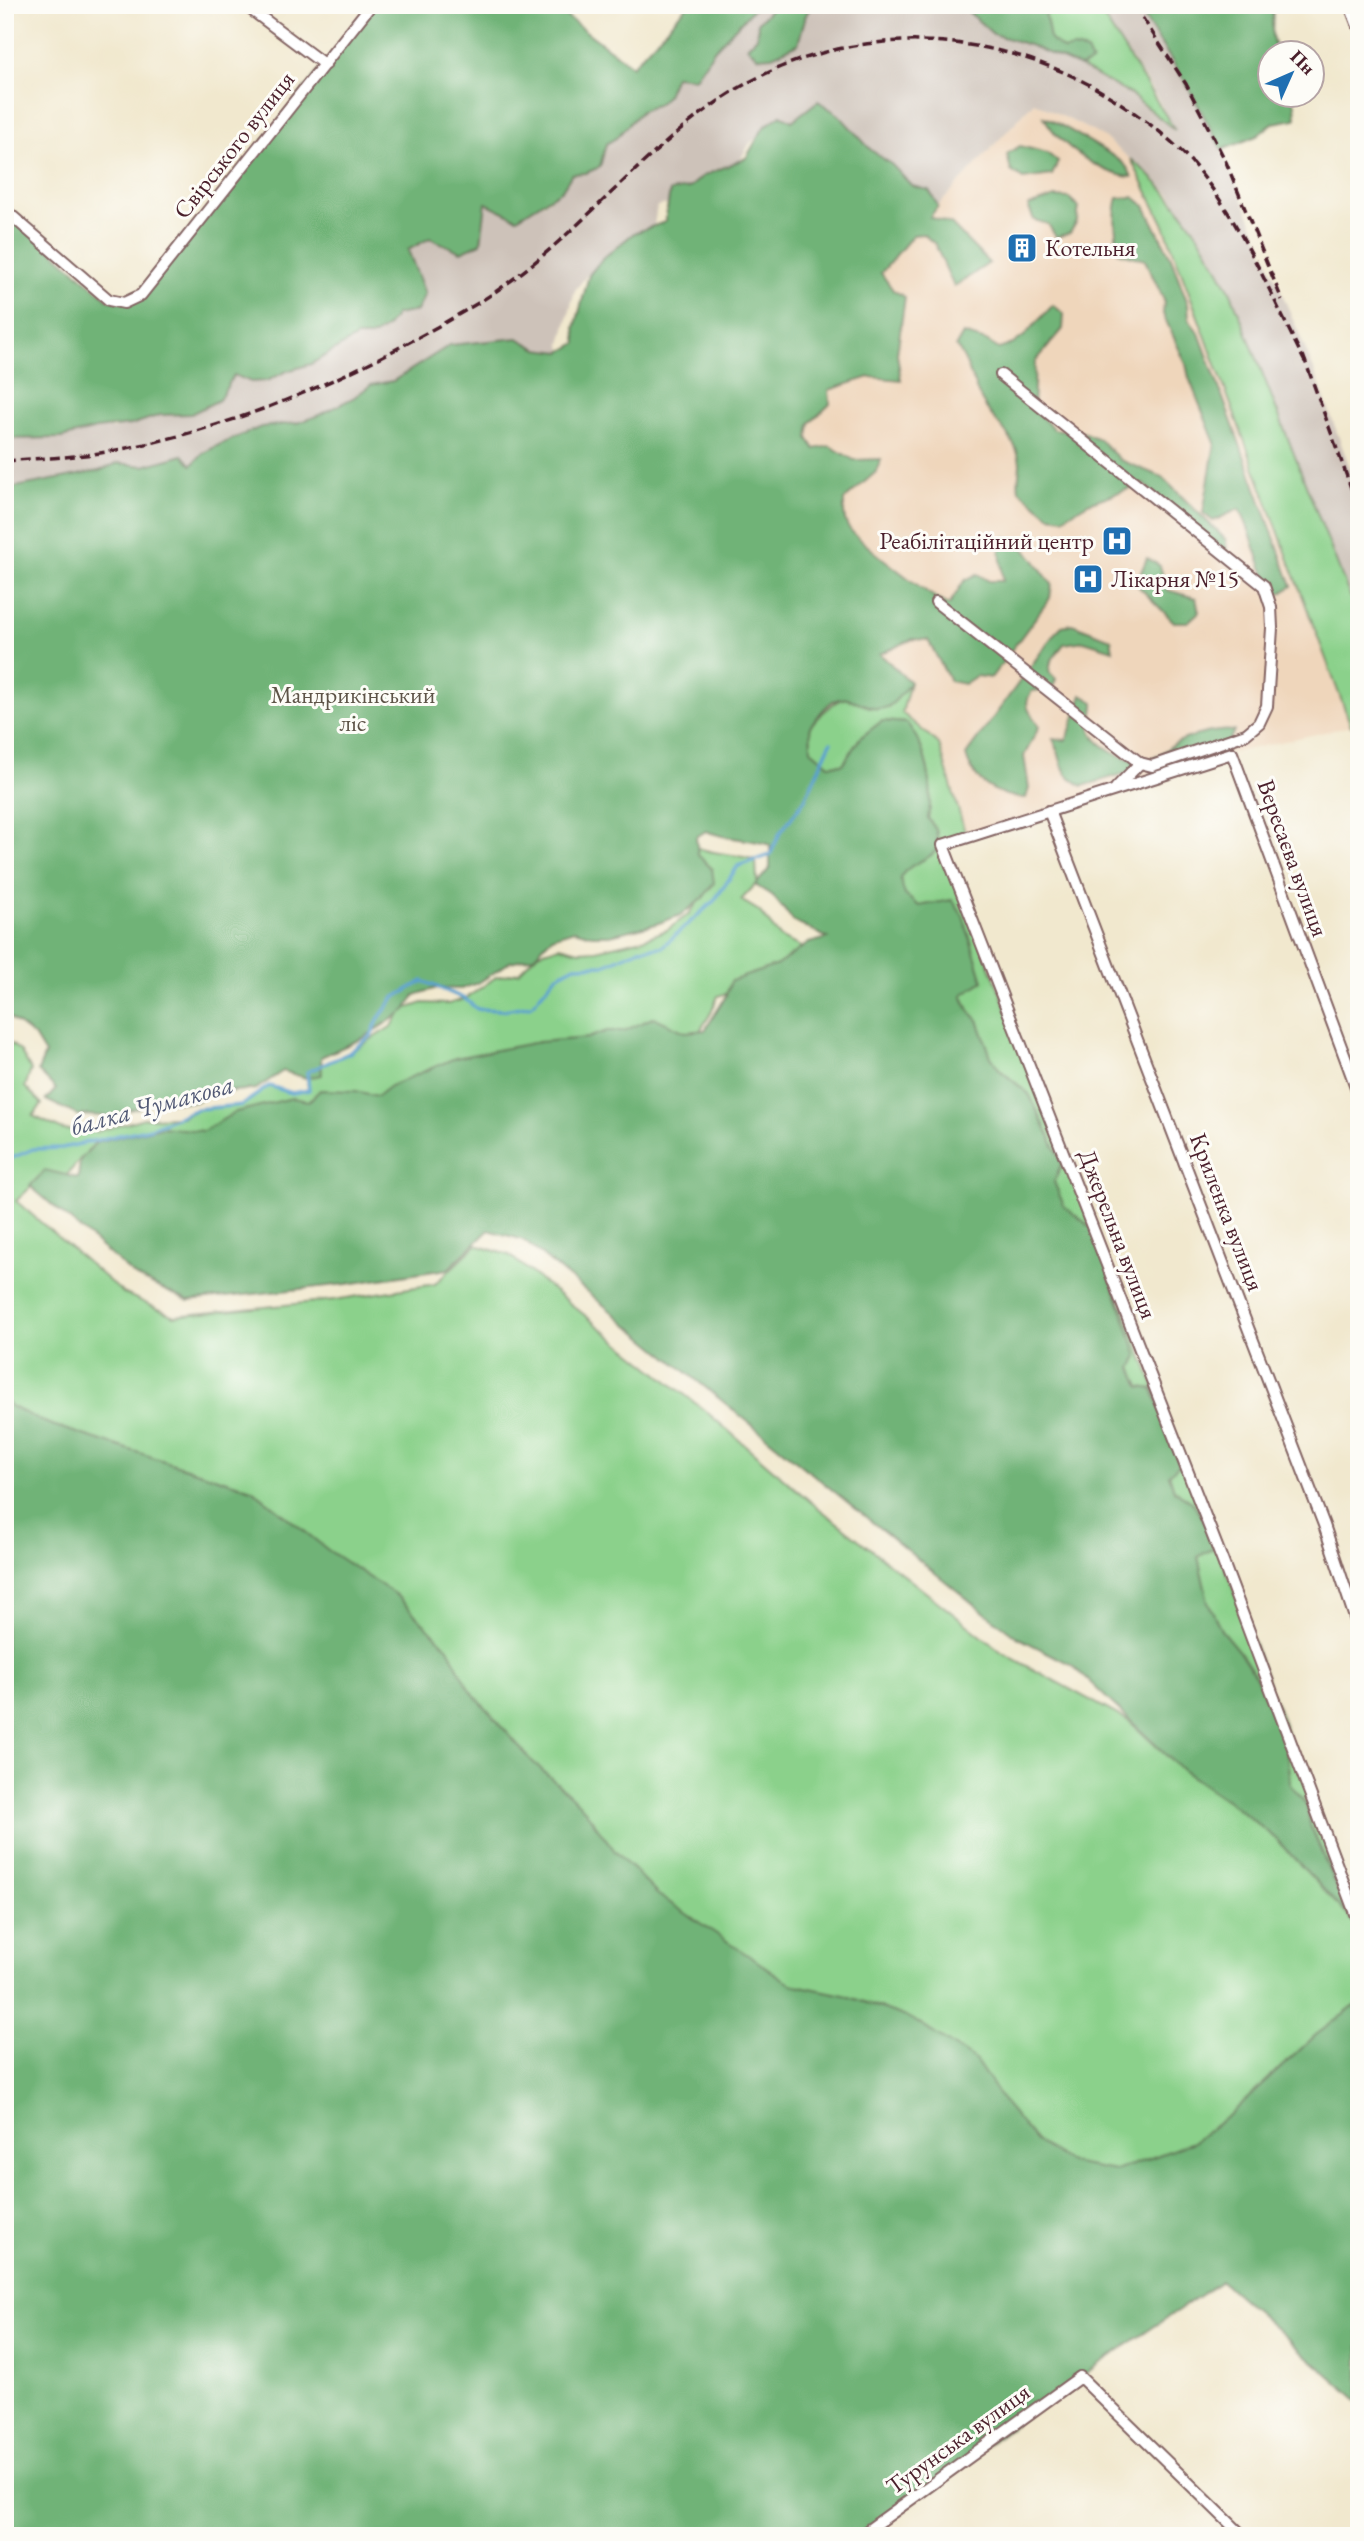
<svg xmlns="http://www.w3.org/2000/svg" width="1364" height="2541" viewBox="0 0 1364 2541" font-family="'EB Garamond',serif">
<style>
.built{fill:#efd6bb}
.industrial{fill:#cdc2b9}
.green{fill:#8bd18b;stroke:#6a785b;stroke-width:2}
.forest{fill:#70b377;stroke:#5d6951;stroke-width:2}
.lines{fill:none;stroke-linecap:round;stroke-linejoin:round}
.stream{stroke:#5aa0d0;stroke-width:3.5}
.minor-casing{stroke:#846564;stroke-width:14}
.secondary-casing{stroke:#846564;stroke-width:18}
.minor{stroke:#fff;stroke-width:10}
.secondary{stroke:#fff;stroke-width:14}
.rail{stroke:#4a1f2b;stroke-width:3.5;stroke-dasharray:10 5;stroke-linecap:butt}
.labels{text-anchor:middle;stroke-width:6;stroke-linejoin:round;paint-order:stroke}
.street-label{font-size:24px;fill:#4a1f2b;stroke:#fdfcf7}
.poi-label{font-size:24px;fill:#4a1f2b;stroke:#fdfcf7;text-anchor:start}
.park-label{font-size:24px;fill:#5e5448;stroke:#fdfcf7}
.water-label{font-size:26px;font-style:italic;fill:#515975;stroke:#fdfcf7}
</style>
<rect width="100%" height="100%" fill="#fdfcf7"/>
<filter id="ink" filterUnits="userSpaceOnUse"><feTurbulence type="fractalNoise" baseFrequency=".0143" numOctaves="2"/><feDisplacementMap in="SourceGraphic" scale="14" xChannelSelector="R" yChannelSelector="G"/><feConvolveMatrix kernelMatrix="1 2 1 2 8 2 1 2 1" color-interpolation-filters="sRGB"/></filter>
<filter id="wash" filterUnits="userSpaceOnUse"><feTurbulence type="fractalNoise" baseFrequency=".00686" numOctaves="4" result="noise"/><feDisplacementMap in="SourceGraphic" scale="28" xChannelSelector="R" yChannelSelector="G"/><feGaussianBlur stdDeviation="1.57" result="paint"/><feColorMatrix in="noise" values="0 0 0 0 0 0 0 0 0 0 0 0 0 0 0 0 0 1.4 0 .05"/><feComposite in="paint" operator="in"/></filter>
<g filter="url(#wash)">
<rect width="100%" height="100%" fill="#f1e8ce"/>
<!-- built -->
<polygon class="built" points="1034,102 1102,136 1131,159 1163,223 1351,726 1232,753 967,839 939,744 902,713 910,682 879,654 770,403 938,206"/>
<!-- industrial -->
<polygon class="industrial" points="757,5 961,5 993,34 1029,45 1080,67 1130,94 1174,128 1158,99 1096,5 1136,5 1186,83 1222,150 1315,372 1359,493 1359,620 1231,293 1212,256 1170,194 1149,174 1102,136 1034,102 938,206 915,205 767,130 750,143 732,174 675,203 657,206 652,238 588,274 575,290 561,344 563,359 396,385 189,469 5,502 5,439 61,438 96,429 113,429 160,415 191,414 219,400 234,375 251,382 267,381 287,371 311,364 357,337 371,337 386,328 396,315 417,311 414,269 407,250 430,238 461,252 481,243 486,202 543,204 562,190 572,174 586,173 605,153 606,144 616,138 641,111 658,104 667,95 675,76 695,78 715,49"/>
<!-- green -->
<g class="green">
<polygon points="1044,5 1096,5 1175,130 1130,94 1080,67 1092,61 1064,50 1050,40"/>
<path d="M1131,159C1176,195 1205,242 1231,293L1359,620V725L1351,726L1163,223Z"/>
<path d="M910,682L902,713L939,744L967,839L943,846L1223,1562L1359,1924V2003L1316,2035L1232,2113L1193,2142L1102,2187L1057,2179L1023,2157L990,2118L962,2077L899,2035L830,2010L778,1999L643,1910L601,1866L566,1819L518,1777L455,1704L434,1663L382,1611L315,1565L238,1505L36,1439L5,1425V1039L20,1051L31,1070L25,1087L42,1104L33,1116L63,1130L96,1132L144,1118L182,1117L197,1109L242,1105L269,1086L292,1093L308,1090L307,1072L349,1053L392,1026L402,1010L423,1003L448,1004L465,999L496,977L519,972L538,953L560,946L579,951L596,950L643,939L667,930L689,914L700,899L698,885L684,871L682,852L692,846C714,855 734,853 756,860L757,883L741,900L759,911L781,938L816,954L795,959L764,980L718,996L711,1013L691,1045L672,1047L640,1033L620,1039L610,1047L594,1046L574,1053L525,1058L442,1073L377,1102L364,1112L342,1106L307,1105L295,1117L279,1113L223,1128L189,1147L149,1143L82,1157L66,1176L64,1194L32,1186L16,1201L123,1293L174,1316L334,1300L435,1284L476,1245L509,1255L709,1414L811,1502L1003,1653L1129,1721L1182,1770L1235,1806L1276,1839L1354,1922L1310,1825L1307,1805L1290,1785L1286,1746L1257,1679L1241,1654L1221,1630L1208,1602L1198,1557L1215,1547L1202,1516L1193,1503L1174,1490L1169,1474L1179,1465L1153,1389L1140,1387L1132,1368L1138,1356L1093,1229L1064,1207L1054,1182L1062,1162L1029,1094L1000,1070L991,1057L978,1020L969,1011L962,994L983,981L963,916L951,900L919,906L905,895L899,878C910,861 929,862 939,847L936,830L928,818C935,786 927,749 907,723L882,721L860,738L843,764L829,765L811,750L810,726C857,675 843,712 888,707Z"/>
</g>
<!-- forest -->
<g class="forest">
<polygon points="371,5 551,5 632,66 688,5 757,5 715,49 695,78 675,76 667,95 658,104 641,111 616,138 606,144 600,167 586,173 572,174 562,190 517,218 486,203 481,243 461,252 430,238 408,250 425,294 417,311 396,315 386,328 371,337 357,337 311,364 287,371 267,381 251,382 234,375 219,400 191,414 160,415 131,425 96,429 61,438 5,439 5,210 109,300 124,303 141,295"/>
<polygon points="775,5 812,5 806,15 798,44 772,56 758,57 747,46 757,37 758,22"/>
<polygon points="961,5 1044,5 1050,40 1064,50 1073,48 1087,51 1092,62 1080,67 1029,45 993,34"/>
<polygon points="1136,5 1273,5 1272,36 1276,52 1270,52 1270,94 1291,95 1295,104 1296,119 1273,123 1257,136 1222,150 1186,83"/>
<path d="M818,101L839,115L871,150L892,165L912,186L929,190L938,206L930,217L951,224L989,263L954,287L935,244L923,234L913,235L881,273L893,290L905,297L897,354L901,380L870,377L829,390L830,404L810,423L808,438L815,449L830,446L854,460L881,459L876,472L844,500C844,509 843,519 848,527C857,540 934,600 949,605L964,581L977,574L989,581H1003L1000,550L1005,537C1030,546 1036,565 1052,584L1050,598L991,678L976,676L964,684L950,681L928,640L913,639L880,654L910,682C904,690 896,703 887,707C869,715 854,691 833,701C825,706 816,718 810,726L811,750L829,765L843,764L860,738L882,721L907,723C927,749 935,786 928,818L936,830L939,847C929,862 910,861 900,878L905,895L919,906L952,900L963,916L983,981L962,995L969,1011L978,1020L991,1057L1000,1070L1029,1094L1062,1162L1054,1182L1064,1206L1093,1229L1138,1356L1132,1368L1140,1387L1153,1389L1179,1465L1169,1474L1174,1490L1193,1503L1202,1516L1215,1547L1198,1557L1208,1602L1221,1630L1241,1654L1257,1679L1286,1746L1290,1785L1307,1805L1310,1825L1335,1885L1359,1927L1276,1839L1235,1806L1182,1770L1072,1665L1017,1637L976,1606L523,1240L489,1230L448,1269L347,1284L188,1301L136,1277L30,1186L45,1170L78,1178L80,1160L96,1142L162,1127L203,1131L236,1112L292,1098L309,1101L320,1090L356,1091L377,1096L390,1086L455,1058L538,1042L588,1038L607,1031H624L654,1017L685,1032L705,1030L725,998L731,981L777,965L809,943L828,938L794,922L773,896L755,885L770,868V845C748,838 727,840 706,831L696,837L698,855L712,869L714,883L703,898L681,915L656,924L610,935H592L574,930L552,937L533,957L510,962L478,983L461,989L437,988L415,995L406,1010L363,1038L321,1057L322,1075L306,1078L283,1071L256,1089L211,1093L195,1102H158L109,1116L77,1115L46,1100L56,1089L38,1071L45,1054L34,1036L5,1014V489L99,471L118,463L144,466L183,455L192,465L203,453L221,444L261,427L297,423L317,416L353,398L371,385L393,381L450,345L518,338L538,349L561,352L577,343L575,328L589,275L602,259L634,233L665,222L670,191L689,188L703,176L746,158L764,127L781,115L792,121Z"/>
<path d="M1044,117C1052,119 1115,156 1123,163C1128,167 1129,171 1132,177C1101,175 1058,144 1044,117Z"/>
<polygon points="1020,146 1047,153 1058,162 1052,175 1023,179 1011,171 1007,154"/>
<polygon points="1055,197 1069,198 1079,207 1077,221 1070,233 1056,237 1048,224 1034,220 1028,206"/>
<path d="M1134,197L1145,206L1171,258L1188,304L1189,320L1199,333L1292,586L1280,594C1256,573 1256,535 1239,509L1213,521L1203,513L1215,443L1189,378L1186,364L1163,314L1164,300L1145,260L1118,252C1116,235 1113,213 1118,198Z"/>
<path d="M1053,305L1064,314L1063,329L1035,362L1033,409L1054,429L1085,433L1099,439L1120,460L1162,477L1226,540L1227,554L1143,484L1088,503L1063,518L1050,516L1019,490C1017,480 1020,472 1020,463C1017,438 997,426 985,406C972,387 971,365 956,346L963,334L986,341L999,349L1013,344L1024,336Z"/>
<polygon points="1147,558 1160,566 1167,590 1196,598 1199,612 1188,622 1174,622 1136,584"/>
<path d="M1072,624L1111,639L1113,650L1084,641L1064,644L1051,661L1049,672L1056,679L1052,689L1032,691C1021,707 1031,712 1039,727L1024,756L1029,788L1026,798C998,797 973,783 966,755L1055,633L1062,626Z"/>
<path d="M1082,695L1094,702C1095,710 1090,722 1091,729C1094,746 1130,763 1143,761C1157,760 1165,749 1176,743C1192,735 1218,729 1234,731L1228,743L1083,786C1057,773 1064,761 1053,739L1067,740Z"/>
<polygon points="5,1399 10,1406 49,1424 252,1489 328,1550 396,1595 448,1648 469,1689 532,1761 580,1804 615,1851 657,1894 791,1984 844,1995 912,2019 976,2061 1004,2103 1036,2141 1070,2163 1116,2171 1193,2142 1232,2113 1316,2035 1359,2003 1359,2401 1221,2281 1080,2377 860,2536 5,2536"/>
</g>
<g class="lines">
<!-- stream -->
<polyline class="stream" points="5,1161 33,1149 62,1148 151,1128 197,1109 242,1105 269,1086 292,1093 309,1090 307,1072 349,1053 371,1036 379,1018 394,998 423,981 465,999 477,1009 504,1010 532,1005 556,976 575,966 604,965 640,949 662,947 714,901 738,866 770,855 780,833 805,799 831,742"/>
</g>
</g>
<g filter="url(#ink)">
<g class="lines">
<!-- minor casing -->
<g class="minor-casing">
<g id="minor">
<polyline points="245,5 325,65"/>
<polyline points="5,210 109,300 124,303 141,295 371,5"/>
<polyline points="936,602 1140,763 1152,766 1246,734 1259,723 1267,706 1272,628 1271,607 1264,586 1001,375"/>
<polyline points="1116,788 1140,763"/>
<polyline points="1049,811 1324,1525 1359,1630"/>
<polyline points="1359,1095 1232,753 943,845 1223,1562 1359,1924"/>
<polyline points="860,2536 1080,2377 1243,2536"/>
</g>
</g>
<!-- secondary casing -->
<g class="secondary-casing">
<polyline id="secondary" points="1352,5 1359,23"/>
</g>
<!-- minor -->
<use href="#minor" class="minor"/>
<!-- secondary -->
<use href="#secondary" class="secondary"/>
<!-- rail -->
<g class="rail">
<polyline points="1134,5 1186,84 1226,162 1282,300"/>
<polyline points="1303,355 1359,510"/>
<path d="M5,461C36,458 69,458 100,453C237,430 360,374 478,303C566,249 630,164 713,105C838,14 1011,23 1133,112C1157,129 1180,147 1198,170C1244,227 1272,298 1305,362"/>
</g>
</g>
</g>
<!-- icons -->
<defs>
<g id="building-square" transform="scale(1.575)"><rect x="-9" y="-9" width="18" height="18" rx="4" fill="#1f6fb2" stroke="#fdfcf7"/><path d="M-4-6H4V6H1V3H-1V6H-4ZM-2.5-4.3h1.7v1.8h-1.7ZM.8-4.3h1.7v1.8H.8ZM-2.5-1h1.7V.8h-1.7ZM.8-1h1.7V.8H.8Z" fill="#fff"/></g>
<g id="hospital-square" transform="scale(1.575)"><rect x="-9" y="-9" width="18" height="18" rx="4" fill="#1f6fb2" stroke="#fdfcf7"/><path d="M-5-5h3v3.5h4V-5h3V5h-3V1.5h-4V5h-3Z" fill="#fff"/></g>
</defs>
<g fill-rule="evenodd">
<use href="#building-square" x="1022" y="248"/>
<use href="#hospital-square" x="1117" y="541"/>
<use href="#hospital-square" x="1088" y="579"/>
</g>
<g class="labels">
<!-- street labels -->
<g class="street-label">
<text transform="translate(234 145) rotate(-52)" y="8">Свірського вулиця</text>
<text transform="translate(1293 858) rotate(70)" y="8">Вересаєва вулиця</text>
<text transform="translate(1227 1212) rotate(69)" y="8">Криленка вулиця</text>
<text transform="translate(1118 1234) rotate(69)" y="8">Джерельна вулиця</text>
<text transform="translate(958 2439) rotate(-36)" y="8">Турунська вулиця</text>
</g>
<!-- poi labels -->
<g class="poi-label">
<text x="1045" y="256">Котельня</text>
<text x="1094" y="549" text-anchor="end">Реабілітаційний центр</text>
<text x="1111" y="587">Лікарня №15</text>
</g>
<!-- park labels -->
<g class="park-label">
<text x="353" y="703">Мандрикінський<tspan x="353" dy="28">ліс</tspan></text>
</g>
<!-- water labels -->
<g class="water-label">
<text transform="translate(152 1105) rotate(-15)" y="9">балка Чумакова</text>
</g>
</g>
<!-- margin -->
<rect width="1364" height="2541" fill="none" stroke="#fdfcf7" stroke-width="28"/>
<!-- north arrow -->
<g transform="translate(1291 74) rotate(45)"><circle r="33" fill="#fdfcf7" stroke="#b5a4a5" stroke-width="2"/>
<path d="M0-5L12 26L0 18L-12 26Z" fill="#1f6fb2"/>
<text y="-10" font-size="19" font-weight="bold" text-anchor="middle" fill="#4a1f2b">Пн</text>
</g>
</svg>
